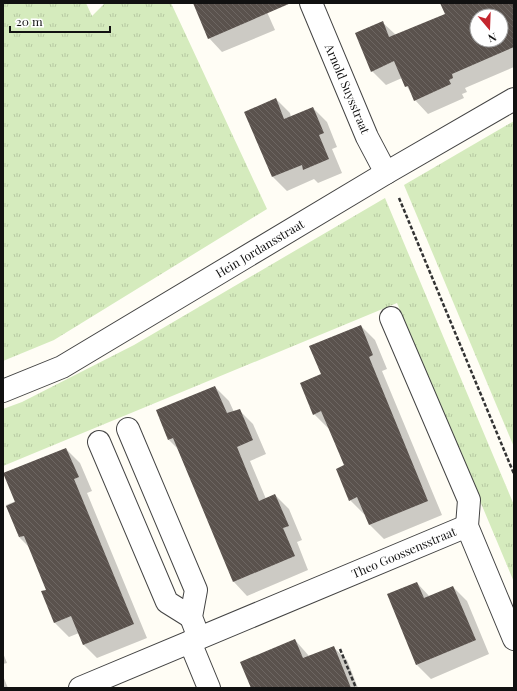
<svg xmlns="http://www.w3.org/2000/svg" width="517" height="691" viewBox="0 0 517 691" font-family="'Playfair Display',serif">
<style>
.grass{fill:url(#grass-tufts)}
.shadow{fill:#0003;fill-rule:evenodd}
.building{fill:url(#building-back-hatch);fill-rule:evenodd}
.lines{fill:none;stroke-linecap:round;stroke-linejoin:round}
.minor-casing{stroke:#444;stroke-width:24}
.path{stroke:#333;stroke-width:2.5;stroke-dasharray:4 2;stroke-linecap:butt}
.minor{stroke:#fff;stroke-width:22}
.labels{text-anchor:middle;stroke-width:4;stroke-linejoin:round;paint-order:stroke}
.street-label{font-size:12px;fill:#111;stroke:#fff}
</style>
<defs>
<pattern id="grass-tufts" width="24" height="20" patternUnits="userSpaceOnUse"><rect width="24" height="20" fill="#d5ebbd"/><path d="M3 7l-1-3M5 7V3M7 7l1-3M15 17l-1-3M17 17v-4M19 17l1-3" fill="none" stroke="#b6c8a1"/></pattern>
<pattern id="building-back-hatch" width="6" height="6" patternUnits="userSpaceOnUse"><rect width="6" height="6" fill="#5a524d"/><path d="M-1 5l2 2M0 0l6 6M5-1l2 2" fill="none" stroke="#6d6662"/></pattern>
</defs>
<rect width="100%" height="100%" fill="#fffdf5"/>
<!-- grass -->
<g class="grass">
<polygon points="3,3 86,3 92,16 105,3 171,3 267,209 54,340 3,361"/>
<polygon points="514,121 514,447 404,185"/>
<polygon points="385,198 514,505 514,582 397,303 3,466 3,409 22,402 134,345"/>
</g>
<!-- shadow -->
<g class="shadow">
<polygon points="207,3 263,3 275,30 222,52 209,38"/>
<path d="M447,3H514V67L465,88L467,92L462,94L464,98L428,114L415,100L402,78L386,85L372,71L382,22L396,35L446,15ZM477,16H501V40H477Z"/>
<polygon points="276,99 290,113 291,117 313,108 327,122 337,147 332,149 342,173 318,183 314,179 287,191 273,177"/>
<polygon points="361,326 375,340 387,369 382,371 442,515 384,539 370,525 365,513 364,514 350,500 345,466 329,428 328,428 314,414 323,375"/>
<polygon points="215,387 229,401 234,412 239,410 253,424 266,454 250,461 266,499 275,495 289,509 302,540 297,542 308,570 247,596 234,582 178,449 169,440"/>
<polygon points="66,449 80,463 92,491 87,493 147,638 97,658 83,644 79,633 69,637 55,623 43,592 48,590 30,548 19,537 6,505 16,501"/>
<polygon points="417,583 430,597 453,587 467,601 489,654 431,679 417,665 388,595"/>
<polygon points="295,640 309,656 333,647 347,660 358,688 252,688"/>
<polygon points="3,653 7,663 3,664"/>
<polygon points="3,676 8,688 3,688"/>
</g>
<!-- building -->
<g class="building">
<polygon points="193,3 291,3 208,39"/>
<path d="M440,3H514V47L452,74L453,78L449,80L451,84L414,101L408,86L405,87L394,61L371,72L355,33L383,21L389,37L445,14ZM477,16H501V40H477Z"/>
<polygon points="276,98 284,119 313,107 324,133 319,135 329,159 303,170 302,165 272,177 244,112"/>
<polygon points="361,325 373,355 369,357 428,501 369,525 357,497 349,501 336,469 344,465 333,439 321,411 313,415 300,383 321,374 309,346"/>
<polygon points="215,386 227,413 240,409 253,440 237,447 259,501 275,494 289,526 283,528 295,556 233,582 173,438 168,440 156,410"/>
<polygon points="66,448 79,477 74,479 134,624 83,645 71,616 54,623 41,591 46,590 24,536 19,537 6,506 15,502 3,473"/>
<polygon points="417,582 424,598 453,586 476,640 416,665 387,594"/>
<polygon points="295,639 303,658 334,646 351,688 251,688 240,662"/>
</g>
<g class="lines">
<!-- minor casing -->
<g class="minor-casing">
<g id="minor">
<polyline points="311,3 367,137 386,173"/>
<polyline points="391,318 469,500 467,526 514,639"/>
<polyline points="3,391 62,367 386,173 514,99"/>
<polyline points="128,429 196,590 191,617 199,638"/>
<polyline points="99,442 167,602 191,617"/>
<polyline points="190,642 209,688"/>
<polyline points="80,688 467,526"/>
</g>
</g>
<!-- path -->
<g class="path">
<polyline points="399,198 514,474"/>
<polyline points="340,649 356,688"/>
</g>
<!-- minor -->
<use href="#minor" class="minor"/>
</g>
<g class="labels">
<!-- street labels -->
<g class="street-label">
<text transform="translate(347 89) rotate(67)" y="4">Arnold Suysstraat</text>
<text transform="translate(260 249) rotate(-31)" y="4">Hein Jordansstraat</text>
<text transform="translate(404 553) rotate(-23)" y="4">Theo Goossensstraat</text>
</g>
</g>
<!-- border -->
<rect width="517" height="691" fill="none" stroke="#111111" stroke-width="8"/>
<!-- north arrow -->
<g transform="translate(489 28) rotate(161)"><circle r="19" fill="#ffffff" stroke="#a0a0a0"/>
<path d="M0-3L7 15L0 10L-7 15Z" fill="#c4262e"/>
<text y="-6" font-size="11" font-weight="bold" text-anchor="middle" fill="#111111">N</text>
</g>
<!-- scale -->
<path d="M10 26v6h100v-6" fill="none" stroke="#111111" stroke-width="2"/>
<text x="16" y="26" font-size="12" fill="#111111" stroke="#ffffff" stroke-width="3" paint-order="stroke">20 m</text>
</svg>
